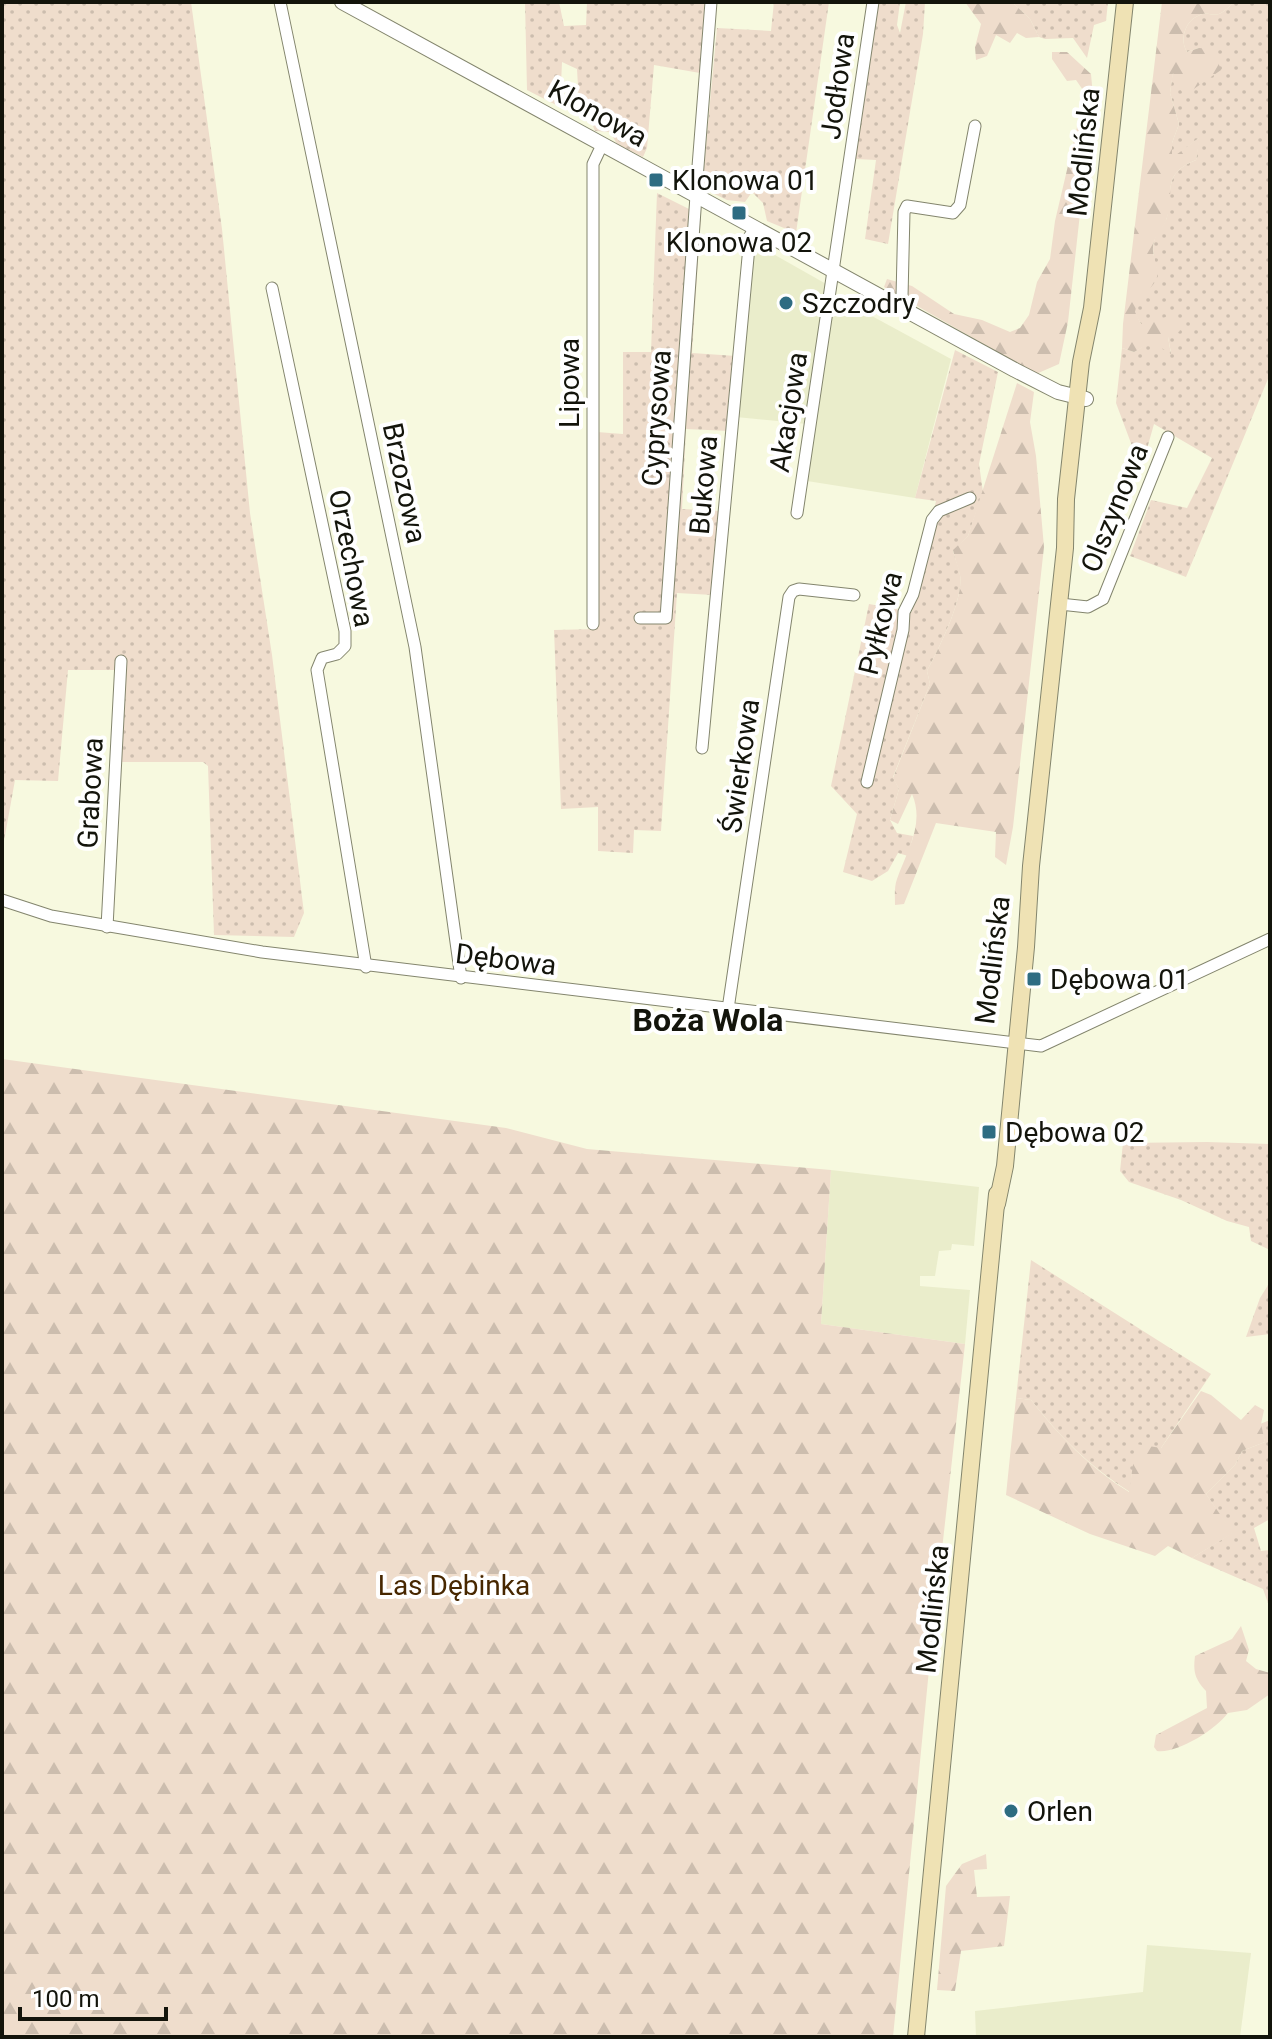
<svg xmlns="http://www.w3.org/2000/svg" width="1272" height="2039" viewBox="0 0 1272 2039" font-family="Roboto,sans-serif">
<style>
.built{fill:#eaedcb}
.grass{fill:url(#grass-dots)}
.forest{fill:url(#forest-firs)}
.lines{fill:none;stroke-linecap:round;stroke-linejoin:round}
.minor-casing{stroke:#83856d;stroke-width:13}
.tertiary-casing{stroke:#83856d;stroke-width:16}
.secondary-casing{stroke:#83856d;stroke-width:18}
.minor{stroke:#fff;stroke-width:11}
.tertiary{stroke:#fff;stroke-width:14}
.secondary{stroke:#efe2b4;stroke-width:16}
.poi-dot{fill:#2e6c82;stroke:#fff;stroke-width:3}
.labels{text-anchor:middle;stroke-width:8;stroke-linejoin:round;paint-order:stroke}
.street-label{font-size:28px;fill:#13140b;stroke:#fff}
.poi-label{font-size:28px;fill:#13140b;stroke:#fff;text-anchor:start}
.park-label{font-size:28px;fill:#472700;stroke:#fff}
.quarter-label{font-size:32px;font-weight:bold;fill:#13140b;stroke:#fff}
</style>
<defs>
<pattern id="grass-dots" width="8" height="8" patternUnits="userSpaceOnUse" patternTransform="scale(2)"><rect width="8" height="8" fill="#efddcc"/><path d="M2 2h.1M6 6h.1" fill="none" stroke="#ccbdae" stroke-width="1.8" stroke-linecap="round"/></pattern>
<pattern id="forest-firs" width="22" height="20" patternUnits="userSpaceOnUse" patternTransform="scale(2)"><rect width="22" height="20" fill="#efddcc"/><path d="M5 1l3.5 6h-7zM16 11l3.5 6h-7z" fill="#ccbdae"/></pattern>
</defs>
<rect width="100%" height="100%" fill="#f7f9df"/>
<!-- built -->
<g class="built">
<polygon points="752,242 828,285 807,424 736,417"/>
<polygon points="835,296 951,359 915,498 807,481"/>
<polygon points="831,1170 979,1187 974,1246 952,1244 951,1250 939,1251 935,1276 920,1276 920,1286 970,1290 965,1344 821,1324"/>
<polygon points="1147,1945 1251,1953 1240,2037 976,2037 975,2011 1143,1992"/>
</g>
<!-- grass -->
<g class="grass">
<polygon points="2,2 191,2 222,229 250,513 272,655 304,913 294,937 214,935 208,766 203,762 118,762 125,670 68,670 58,781 15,780 2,852"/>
<polygon points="525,2 559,2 564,26 586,25 587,2 706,2 700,73 654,65 647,148 643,157 617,144 610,132 595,131 587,111 579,104 577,69 562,62 560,107 527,90"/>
<polygon points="774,2 829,2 796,233 767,221 763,203 752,192 745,202 727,200 702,188 717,28 771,31"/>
<polygon points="878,2 900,2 897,25 900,33 906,2 925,2 923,34 888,244 865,239 876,160 855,159"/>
<polygon points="1012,2 1108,2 1106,21 1094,25 1087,58 1073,38 1045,39 1039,37 1030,19"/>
<path d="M1235,2H1270V374L1186,577L1130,556L1151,500L1187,508L1212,458L1154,424L1141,470L1116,403L1122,348L1134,352L1152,341L1171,353L1168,337L1141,324L1134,312L1139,295L1157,271C1154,258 1150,246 1157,234C1161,228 1165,224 1167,217C1173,189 1163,173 1196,160L1199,138L1172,159V143L1179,124L1170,93L1173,71L1199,48L1187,52C1179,40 1185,20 1200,15C1206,12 1213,16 1219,14C1224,12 1231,5 1235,2Z"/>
<polygon points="657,193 701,215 692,353 736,356 729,431 686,429 682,509 721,511 713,595 677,593 661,831 634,830 633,853 598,851 598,807 561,809 554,630 597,629 597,432 623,434 623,352 651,352"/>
<path d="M955,350L998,372L979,464L983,492L968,536L953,551C955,559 959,567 960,575C964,599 938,650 927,671L930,684L893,777L899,789L890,820L897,833L913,836L908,856L898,853L888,871L872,881L843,872L857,814L831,786L869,604L912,612L936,501L915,498Z"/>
<polygon points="1207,1142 1270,1144 1270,1250 1251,1241 1249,1227 1227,1221 1181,1200 1129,1182 1120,1171 1123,1143"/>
<path d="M1031,1260L1211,1374L1161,1448L1132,1472L1130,1492C1089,1466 1061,1438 1031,1400L1016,1398Z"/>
<polygon points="1270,1282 1270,1334 1246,1337 1260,1298"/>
<polygon points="1270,1420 1270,1519 1254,1528 1261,1551 1270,1550 1269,1606 1263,1589 1192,1558 1232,1533 1206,1494 1235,1465 1242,1451 1265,1442 1260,1424"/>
</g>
<!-- forest -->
<g class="forest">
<polygon points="965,2 1012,2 1030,19 1039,37 1026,38 1017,33 1010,43 996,35 987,56 976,60 975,47 981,24"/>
<path d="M1162,2H1235C1231,5 1224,12 1219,14C1213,16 1206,12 1200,15C1185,20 1179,40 1187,52L1199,48L1213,49L1221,70L1188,93L1182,92L1173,73L1170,93L1179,124L1172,143V158L1200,137L1196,160C1157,176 1178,195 1165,223C1160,233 1152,238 1153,251C1154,261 1161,272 1155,282C1145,297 1141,286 1135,312L1141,324L1170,316L1180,331L1168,337L1171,354L1152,342L1134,352L1122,348L1123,324Z"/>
<polygon points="1052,52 1067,52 1091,74 1093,96 1068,322 1059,364 1036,374 884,287 887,279 912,286 954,314 982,320 1010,332 1020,328 1029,315 1037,282 1050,259 1055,221 1085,93 1076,80 1067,81 1052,59"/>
<path d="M1017,383L1034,392L1030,422L1036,456L1044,547L1013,827L1006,865L995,857L996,832L936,823L904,904L895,905C895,897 894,887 897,879C907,851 925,824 912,794L898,824L890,820L899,789L893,778L930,684L927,671C938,650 964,599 960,575C958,567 955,559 953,550L968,536Z"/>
<polygon points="2,1059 506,1128 587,1149 831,1170 821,1324 965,1344 932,1639 893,2037 2,2037"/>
<path d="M1201,1391L1211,1395L1241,1420L1255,1405L1264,1410L1261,1424L1265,1442L1242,1451L1235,1465L1206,1494L1233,1533L1192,1558L1168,1546L1155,1556L1090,1534L1006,1495L1016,1398L1031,1400C1059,1436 1090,1468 1129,1492L1136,1444L1161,1448Z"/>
<path d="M1241,1626L1249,1650L1246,1661L1256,1669L1270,1673V1694L1247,1710L1228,1713C1215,1730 1177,1754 1157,1751L1154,1747L1156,1735L1207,1708L1206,1691C1195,1679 1193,1672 1195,1656L1232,1639Z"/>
<polygon points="986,1854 987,1869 974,1870 977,1897 1010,1896 1004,1946 961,1951 955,1991 937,1990 946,1886 962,1864"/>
</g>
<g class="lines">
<!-- minor casing -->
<g class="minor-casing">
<g id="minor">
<polyline points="280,2 415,647 461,978"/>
<polyline points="692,193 697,179 711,2"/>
<polyline points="272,288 345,631 345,646 337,654 322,658 317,670 366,967"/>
<polyline points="898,306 902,297 904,212 907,206 953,213 960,205 975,126"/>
<polyline points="797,513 873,2"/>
<polyline points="1060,604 1088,607 1103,599 1168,437"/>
<polyline points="640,618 666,618 696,196"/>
<polyline points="593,624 593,164 602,145"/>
<polyline points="702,748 750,236 755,227"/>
<polyline points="867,782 903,630 904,612 913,594 932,520 939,511 970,498"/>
<polyline points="2,900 51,916 262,952 1041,1046 1270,939"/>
<polyline points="107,927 121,661"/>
<polyline points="728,1009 789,597 793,591 799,589 854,595"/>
</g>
</g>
<!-- tertiary casing -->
<g class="tertiary-casing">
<polyline id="tertiary" points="342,2 1015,370 1058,392 1086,399"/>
</g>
<!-- secondary casing -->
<g class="secondary-casing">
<g id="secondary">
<polyline points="997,1204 1005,1166 1026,947 1031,866 1065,548 1066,499 1081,362 1092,308 1125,2"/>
<polyline points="916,2037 997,1194"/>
</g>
</g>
<!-- minor -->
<use href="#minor" class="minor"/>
<!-- tertiary -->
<use href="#tertiary" class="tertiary"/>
<!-- secondary -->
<use href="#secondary" class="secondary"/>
</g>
<!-- markers -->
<g class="poi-dot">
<rect x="648" y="172" width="16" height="16" rx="4"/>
<rect x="731" y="205" width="16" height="16" rx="4"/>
<circle cx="786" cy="303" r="8"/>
<rect x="1026" y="971" width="16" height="16" rx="4"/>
<rect x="981" y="1124" width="16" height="16" rx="4"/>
<circle cx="1011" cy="1811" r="8"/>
</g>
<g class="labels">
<!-- street labels -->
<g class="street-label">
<text transform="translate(837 86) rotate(-82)" y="10">Jodłowa</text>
<text transform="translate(598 113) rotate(29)" y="10">Klonowa</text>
<text transform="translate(1083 152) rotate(-84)" y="10">Modlińska</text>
<text transform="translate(569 383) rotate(-90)" y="10">Lipowa</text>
<text transform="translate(788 412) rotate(-81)" y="10">Akacjowa</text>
<text transform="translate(656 418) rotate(-86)" y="10">Cyprysowa</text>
<text transform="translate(405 483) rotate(78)" y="10">Brzozowa</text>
<text transform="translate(703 485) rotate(-85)" y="10">Bukowa</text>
<text transform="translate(1114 508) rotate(-68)" y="10">Olszynowa</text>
<text transform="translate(352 558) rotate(79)" y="10">Orzechowa</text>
<text transform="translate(880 623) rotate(-76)" y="10">Pyłkowa</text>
<text transform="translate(740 766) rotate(-82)" y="10">Świerkowa</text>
<text transform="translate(90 793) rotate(-87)" y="10">Grabowa</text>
<text transform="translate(506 959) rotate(7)" y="10">Dębowa</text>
<text transform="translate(992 960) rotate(-83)" y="10">Modlińska</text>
<text transform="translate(932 1609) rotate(-84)" y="10">Modlińska</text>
</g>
<!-- poi labels -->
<g class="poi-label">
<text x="672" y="190">Klonowa 01</text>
<text x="739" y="252" text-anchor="middle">Klonowa 02</text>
<text x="802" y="313">Szczodry</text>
<text x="1050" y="989">Dębowa 01</text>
<text x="1005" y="1142">Dębowa 02</text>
<text x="1027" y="1821">Orlen</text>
</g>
<!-- park labels -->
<g class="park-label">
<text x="454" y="1595">Las Dębinka</text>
</g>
<!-- quarter labels -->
<g class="quarter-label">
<text x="708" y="1031">Boża Wola</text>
</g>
</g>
<!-- border -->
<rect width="1272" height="2039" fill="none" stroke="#13140b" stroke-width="8"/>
<!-- scale -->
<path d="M20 2007v12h146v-12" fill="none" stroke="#13140b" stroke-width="4"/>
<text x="32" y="2007" font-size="24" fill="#13140b" stroke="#ffffff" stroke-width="6" paint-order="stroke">100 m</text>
</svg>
